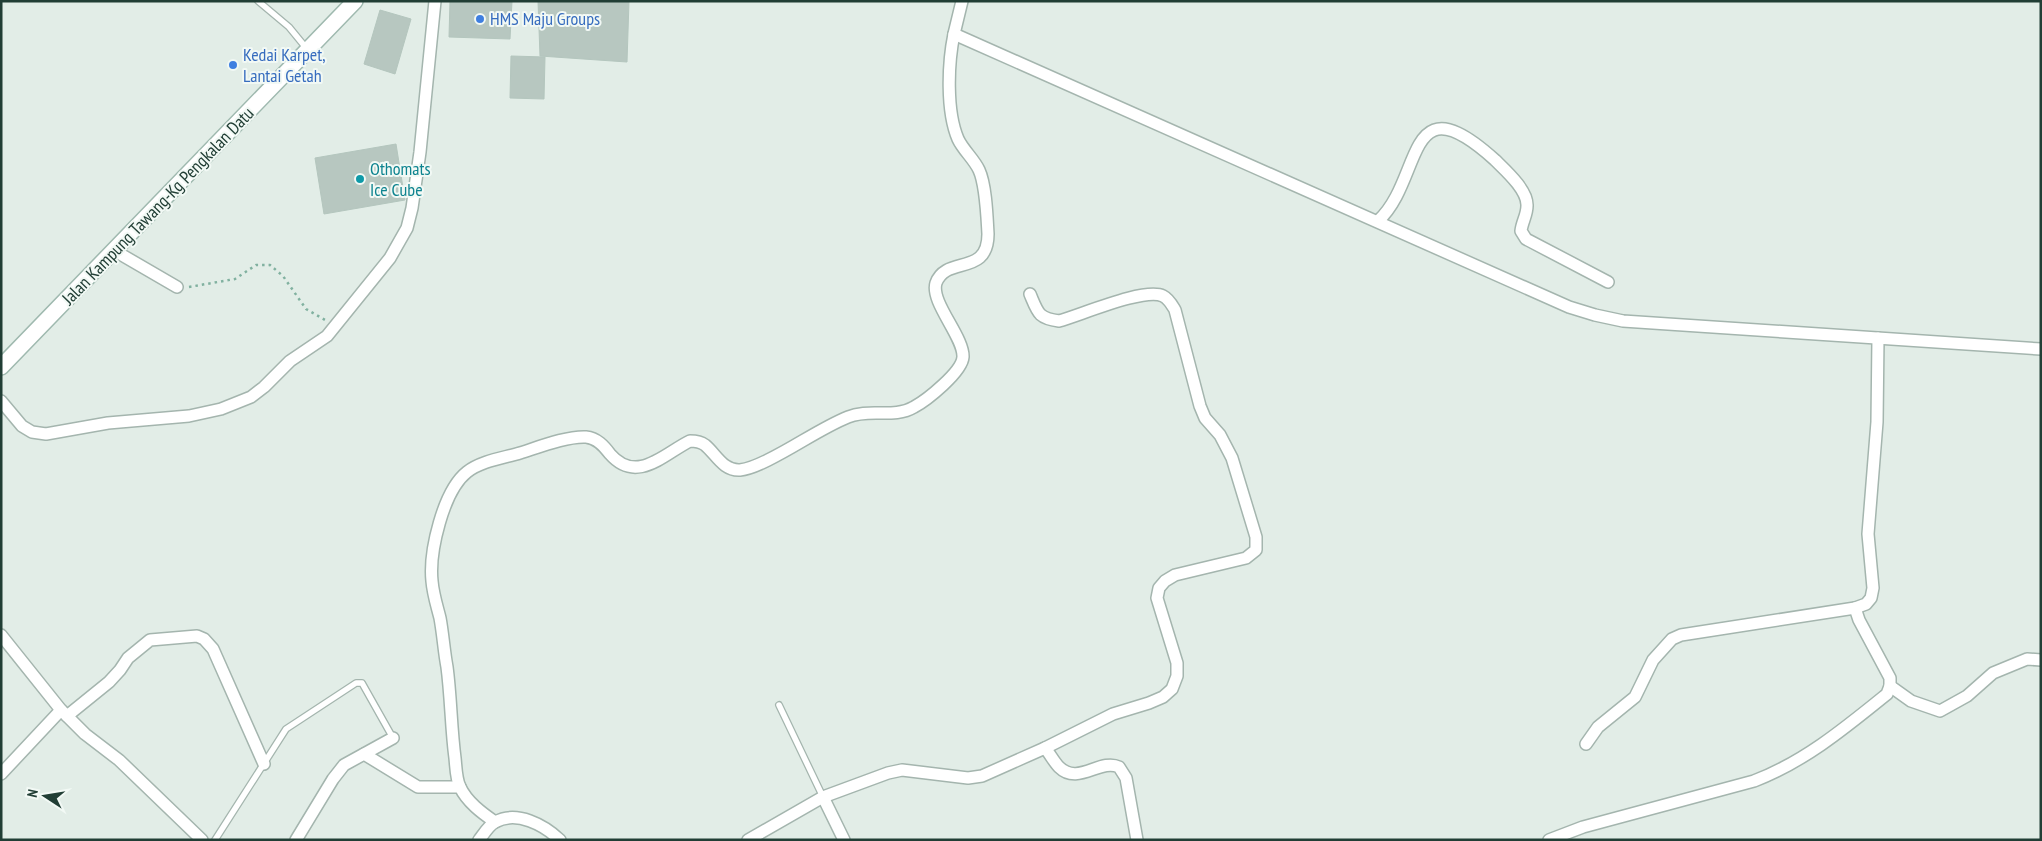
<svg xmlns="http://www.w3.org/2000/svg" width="2042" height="841" viewBox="0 0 2042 841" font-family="'PT Sans Narrow',sans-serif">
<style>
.building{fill:#b7c7c0;stroke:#b4c6be}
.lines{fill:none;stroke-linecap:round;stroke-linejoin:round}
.lane-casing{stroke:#a4b5ae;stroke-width:8}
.street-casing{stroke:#a4b5ae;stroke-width:14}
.secondary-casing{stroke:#9fb9af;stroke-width:18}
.path{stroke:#81b1a0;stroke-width:2.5;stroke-dasharray:2.5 4;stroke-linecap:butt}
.lane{stroke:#fff;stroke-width:5.5}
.street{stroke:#fff;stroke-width:11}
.secondary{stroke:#fff;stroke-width:15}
.shop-dot{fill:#3f7fe0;stroke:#f2f9f5;stroke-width:2}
.culture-dot{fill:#0f9aa8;stroke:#f2f9f5;stroke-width:2}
.labels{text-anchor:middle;stroke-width:4;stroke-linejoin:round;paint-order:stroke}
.shop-label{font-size:18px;fill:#366cbe;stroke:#f2f9f5;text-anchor:start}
.culture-label{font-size:18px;fill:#0d838f;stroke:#f2f9f5;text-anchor:start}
.street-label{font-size:18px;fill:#213e35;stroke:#f2f9f5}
</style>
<rect width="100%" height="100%" fill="#e2ede7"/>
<!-- building -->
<g class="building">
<polygon points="450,1 512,1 510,39 449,37"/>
<polygon points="538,1 629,1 627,62 540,56"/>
<polygon points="380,10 411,19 395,74 364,64"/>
<polygon points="511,56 545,57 544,99 510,98"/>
<polygon points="396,144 405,200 324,214 315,158"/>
</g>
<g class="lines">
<!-- lane casing -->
<g class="lane-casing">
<g id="lane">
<polyline points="258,1 289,27 307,49"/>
<polyline points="779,705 823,797"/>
<polyline points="215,840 286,729 356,683 362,683 393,738"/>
</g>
</g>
<!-- street casing -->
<g class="street-casing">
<g id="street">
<polyline points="962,1 954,34 1569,307 1595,315 1623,321 2041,349"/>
<path d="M1378,221C1424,179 1404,78 1495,160C1505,170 1528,190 1527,206C1527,215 1522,222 1521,231L1526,239L1608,282"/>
<polyline points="115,251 177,287"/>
<polyline points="1,401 22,426 32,432 46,434 108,423 189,416 221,409 251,397 264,387 290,361 327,336 390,258 407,228 412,208 420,152 435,1"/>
<polyline points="1,635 61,710"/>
<polyline points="1890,686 1911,701 1940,711 1967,696 1993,673 2027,659 2041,660"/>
<polyline points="67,716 109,682 120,670 128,658 150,640 197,636 204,639 213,649 264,764"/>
<polyline points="1586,744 1598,727 1635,697 1653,660 1672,639 1681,635 1855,608"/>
<path d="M1045,748C1050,754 1054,762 1059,767C1078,786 1100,758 1119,767L1126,778L1137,840"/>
<polyline points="364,754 418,787 460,787"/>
<polyline points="1,774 61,710 85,734 119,760 202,840"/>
<polyline points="823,797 844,840"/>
<path d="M495,822C482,813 467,802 460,787C456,779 456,767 455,758C451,728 451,697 447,667C444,651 443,634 440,618C437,606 433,594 432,581C429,552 443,491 467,472C481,461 503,458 520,453C539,447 567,436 586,437C597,438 604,446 610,454C637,485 665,453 690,441C695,441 701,442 705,445C716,454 723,471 740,470C749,469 760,464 768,460C795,447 821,428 848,417C869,408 894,419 914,407C927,400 962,372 963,357C964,337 930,302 936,283C946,255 988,277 988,234C987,217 986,185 979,170C974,159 963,150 958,139C946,111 948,63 954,34"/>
<polyline points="296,840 333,779 344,765 393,738"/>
<path d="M479,840C483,835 489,825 495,822C517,810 544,825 560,840"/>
<path d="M748,840L823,797L888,773L902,770L968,778L982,776L1045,748L1113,714L1149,703L1163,697L1172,689L1177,676V663L1157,598L1159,588L1165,581L1175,575L1246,558L1256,550V537L1232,458L1220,435L1205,418L1200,406L1175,310C1172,305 1169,299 1163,296C1145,287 1081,315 1059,321C1038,318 1038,313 1030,294"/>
<path d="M1549,840L1583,827L1754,781C1804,762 1845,728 1887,694L1890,686V678L1859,620L1855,608L1866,604L1871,598L1873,588L1868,534L1877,422L1878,338"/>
</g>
</g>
<!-- secondary casing -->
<g class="secondary-casing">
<polyline id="secondary" points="1,367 355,1"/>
</g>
<!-- path -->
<polyline class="path" points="189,287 235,279 256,265 270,265 283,276 306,309 325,320"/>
<!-- lane -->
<use href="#lane" class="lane"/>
<!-- street -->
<use href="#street" class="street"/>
<!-- secondary -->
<use href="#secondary" class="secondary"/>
</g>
<!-- markers -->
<g class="shop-dot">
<circle cx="480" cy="19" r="5"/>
<circle cx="233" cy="65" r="5"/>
</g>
<circle class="culture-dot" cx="360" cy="179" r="5"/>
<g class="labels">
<!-- shop labels -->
<g class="shop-label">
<text x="490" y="25">HMS Maju Groups</text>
<text x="243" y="61">Kedai Karpet,<tspan x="243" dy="21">Lantai Getah</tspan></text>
</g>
<!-- culture labels -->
<g class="culture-label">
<text x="370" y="175">Othomats<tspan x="370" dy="21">Ice Cube</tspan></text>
</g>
<!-- street labels -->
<g class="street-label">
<text transform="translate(158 206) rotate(-46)" y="6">Jalan Kampung Tawang-Kg Pengkalan Datu</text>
</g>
</g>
<!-- border -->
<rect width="2042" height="841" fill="none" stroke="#213e35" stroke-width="5"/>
<!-- north arrow -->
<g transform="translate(45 796) rotate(282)" stroke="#f2f9f5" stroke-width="4" paint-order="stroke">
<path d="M0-4L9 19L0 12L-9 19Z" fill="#213e35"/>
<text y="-8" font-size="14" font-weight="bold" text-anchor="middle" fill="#213e35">N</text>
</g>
</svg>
